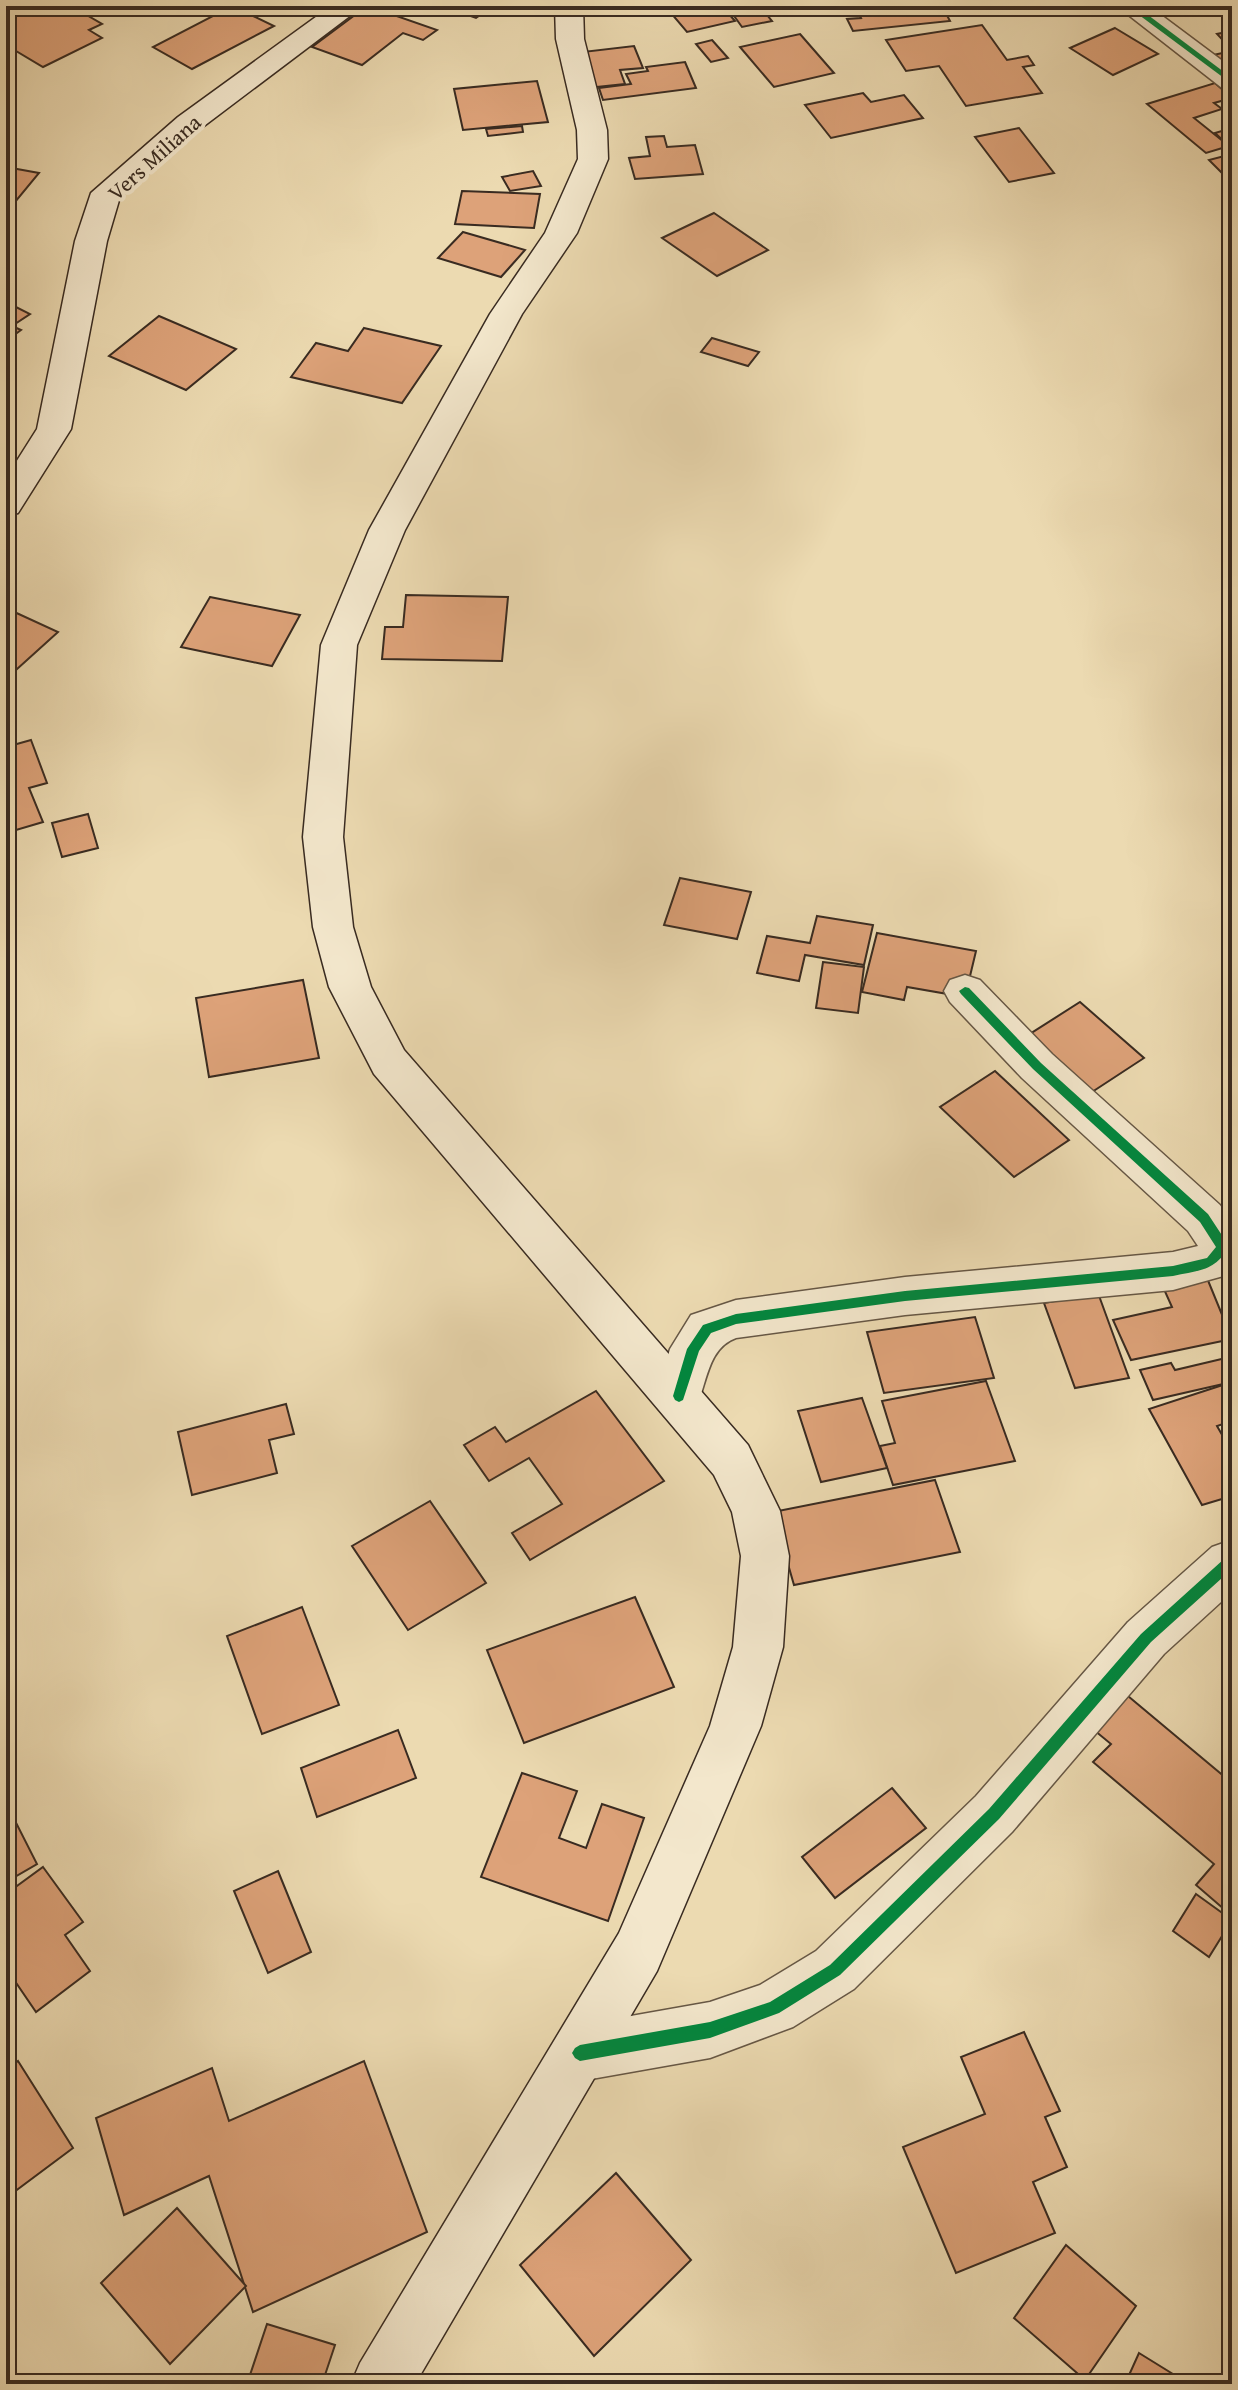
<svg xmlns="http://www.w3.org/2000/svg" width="1238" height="2390" viewBox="0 0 1238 2390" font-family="'Gentium Book Plus',serif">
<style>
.building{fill:#dda279;stroke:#392b21;stroke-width:2}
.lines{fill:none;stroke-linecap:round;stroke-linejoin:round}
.minor-casing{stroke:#665745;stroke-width:3}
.secondary-casing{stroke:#392b21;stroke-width:3}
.minor{fill:#f3e7cc;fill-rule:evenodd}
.secondary{fill:#f3e7cc;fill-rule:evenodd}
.cycleway-casing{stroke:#f3e7cc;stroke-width:5}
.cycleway{fill:#00873e;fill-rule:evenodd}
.labels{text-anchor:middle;stroke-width:8;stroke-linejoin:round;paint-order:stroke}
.far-street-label{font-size:22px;fill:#392b21;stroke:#f3e7cc}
</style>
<rect width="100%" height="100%" fill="#ecdab1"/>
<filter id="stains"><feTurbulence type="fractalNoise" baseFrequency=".0025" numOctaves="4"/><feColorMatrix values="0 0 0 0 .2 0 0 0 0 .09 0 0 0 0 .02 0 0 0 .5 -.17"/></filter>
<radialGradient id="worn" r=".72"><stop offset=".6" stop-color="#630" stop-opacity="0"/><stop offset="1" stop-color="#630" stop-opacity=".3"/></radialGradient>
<!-- building -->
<g class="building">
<polygon points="36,6 71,6 102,24 89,30 102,38 43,67 6,45 6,20"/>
<polygon points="232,6 274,26 192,69 153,47"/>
<polygon points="367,6 368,6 437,30 423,40 403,33 362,65 312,47"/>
<polygon points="442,6 493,6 476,18"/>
<polygon points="665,6 722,6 735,21 687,32"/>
<polygon points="727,6 778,6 779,7 763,10 772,21 742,27"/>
<polygon points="855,6 942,6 950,21 853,31 847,19 861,18"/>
<polygon points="982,25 1007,60 1028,56 1034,65 1023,67 1042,93 966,106 939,66 906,71 886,40"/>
<polygon points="1115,28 1158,54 1113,75 1070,48"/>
<polygon points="1232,31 1232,50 1217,34"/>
<polygon points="800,34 834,73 774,87 740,47"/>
<polygon points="712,40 728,58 711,62 696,44"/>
<polygon points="634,46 643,68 620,70 625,84 587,88 574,53"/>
<polygon points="1232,51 1232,69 1213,55"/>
<polygon points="685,62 696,88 603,100 599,88 631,84 626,74 648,71 646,67"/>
<polygon points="537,81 548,122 463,130 454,89"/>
<polygon points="1215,83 1232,98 1214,103 1222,109 1194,118 1229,146 1206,153 1147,104"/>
<polygon points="863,93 871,102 904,95 923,118 831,138 805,105"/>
<polygon points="522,126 523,132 488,136 486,129"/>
<polygon points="1019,128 1054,173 1009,182 975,137"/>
<polygon points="1232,128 1232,144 1228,145 1215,133"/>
<polygon points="664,136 667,147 695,145 703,174 635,179 629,158 650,156 646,137"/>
<polygon points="1232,154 1232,183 1209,160"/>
<polygon points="6,167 39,173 6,213"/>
<polygon points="533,171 541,186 510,191 502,177"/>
<polygon points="462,191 540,194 534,228 455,224"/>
<polygon points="714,213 768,250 717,276 662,238"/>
<polygon points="463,232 525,250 501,277 438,258"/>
<polygon points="6,302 30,314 12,326 21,330 6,341"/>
<polygon points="159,316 236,349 186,390 109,356"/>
<polygon points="364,328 441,346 402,403 291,377 316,343 348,351"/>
<polygon points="712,338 759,352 748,366 701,352"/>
<polygon points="406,595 508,597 502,661 382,659 385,627 403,627"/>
<polygon points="210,597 300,615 272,666 181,647"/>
<polygon points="10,610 58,632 6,679 6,614"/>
<polygon points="31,740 47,783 29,788 43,822 6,833 6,747"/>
<polygon points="88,814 98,848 62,857 52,823"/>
<polygon points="680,878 751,892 737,939 664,925"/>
<polygon points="817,916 873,925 864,965 805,955 799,981 757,973 767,936 810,943"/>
<polygon points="877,933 976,951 965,997 907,987 904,1000 862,992"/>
<polygon points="823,962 864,967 858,1013 816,1008"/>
<polygon points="303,980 319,1058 209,1077 196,998"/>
<polygon points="1080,1002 1144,1058 1066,1109 1003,1051"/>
<polygon points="995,1071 1069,1140 1014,1177 940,1107"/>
<polygon points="1207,1278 1232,1339 1131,1360 1113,1320 1172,1307 1163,1287"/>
<polygon points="1098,1293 1129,1378 1075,1388 1044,1303"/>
<polygon points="975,1317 994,1378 884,1393 867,1332"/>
<polygon points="1230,1357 1232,1382 1153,1400 1140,1370 1171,1363 1175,1370"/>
<polygon points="986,1381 1015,1461 893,1485 880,1446 895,1443 882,1401"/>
<polygon points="1232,1382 1232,1421 1217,1426 1232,1452 1232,1496 1202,1505 1149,1409"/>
<polygon points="596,1391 664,1481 530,1560 512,1533 562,1504 529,1458 489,1481 464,1445 495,1427 506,1442"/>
<polygon points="862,1398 887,1468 821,1482 798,1411"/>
<polygon points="286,1404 294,1434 269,1440 277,1473 192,1495 178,1432"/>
<polygon points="935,1480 960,1552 794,1585 773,1512"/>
<polygon points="430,1501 486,1583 408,1630 352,1546"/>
<polygon points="635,1597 674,1687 524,1743 487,1650"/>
<polygon points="302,1607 339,1705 262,1734 227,1636"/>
<polygon points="1116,1686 1232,1783 1232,1916 1196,1885 1214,1864 1093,1762 1111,1744 1083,1721"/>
<polygon points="398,1730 416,1778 317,1817 301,1768"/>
<polygon points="522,1773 577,1791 559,1838 586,1848 602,1804 644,1818 608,1921 481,1877"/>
<polygon points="892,1788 926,1828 835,1898 802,1857"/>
<polygon points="6,1803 37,1864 6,1882"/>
<polygon points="43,1867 83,1922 65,1935 90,1971 36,2012 6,1968 6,1894"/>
<polygon points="278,1871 311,1952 268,1973 234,1891"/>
<polygon points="1196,1894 1232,1920 1209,1957 1173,1931"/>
<polygon points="1024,2032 1060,2111 1045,2117 1067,2167 1033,2182 1055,2233 956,2273 903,2147 985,2114 961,2057"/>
<polygon points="18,2061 73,2148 6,2198 6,2070"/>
<polygon points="364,2061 427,2232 253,2312 209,2176 124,2215 96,2118 212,2068 229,2121"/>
<polygon points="616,2173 691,2260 594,2356 520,2265"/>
<polygon points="177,2208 246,2286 170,2364 101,2283"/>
<polygon points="1066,2245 1136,2306 1085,2380 1014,2318"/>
<polygon points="267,2324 335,2345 322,2384 247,2384"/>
<polygon points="1139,2353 1189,2384 1125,2384"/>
</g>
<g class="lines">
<!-- minor casing -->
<g class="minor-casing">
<g id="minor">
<polygon points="1117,6 1149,6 1232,68 1232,91 1222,88"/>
<path d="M965,975L980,980L1052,1054L1220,1205L1232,1224V1269L1227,1275L1173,1290L905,1315L736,1338C707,1348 707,1385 695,1410L679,1416L663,1410L656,1396L670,1349L691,1315L736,1300L905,1277L1173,1252L1198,1246L1188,1231L1022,1078L950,1002L944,991L950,980Z"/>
<polygon points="1229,1541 1232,1542 1232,1592 1164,1654 1012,1832 854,1989 793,2027 710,2058 580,2081 560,2073 552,2053 560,2033 580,2025 710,2002 760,1985 816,1951 976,1796 1128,1622 1212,1547"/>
</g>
</g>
<!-- secondary casing -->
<g class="secondary-casing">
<g id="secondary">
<polygon points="331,6 363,6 200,129 120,197 107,241 71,429 18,513 6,516 6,478 37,429 75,241 91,193 178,117"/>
<polygon points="555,6 583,6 584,39 607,130 608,159 577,233 522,314 405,530 357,645 343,837 353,927 371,987 404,1050 748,1445 780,1511 789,1556 783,1647 761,1726 657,1971 415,2384 351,2384 360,2363 619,1933 710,1726 733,1647 741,1556 732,1512 714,1475 374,1074 329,987 313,927 303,837 321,645 369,530 490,314 545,233 578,159 577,130 556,39"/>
</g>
</g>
<!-- minor -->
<use href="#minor" class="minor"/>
<!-- secondary -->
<use href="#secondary" class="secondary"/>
<!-- cycleway casing -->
<g class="cycleway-casing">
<g id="cycleway">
<polygon points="1127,6 1136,6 1232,78 1232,84"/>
<path d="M965,987L969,988L1041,1063L1208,1214L1227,1243L1229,1247C1214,1272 1199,1270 1173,1276L905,1301L736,1324L711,1333L699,1351L683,1400L679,1402L675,1400L673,1396L687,1349L703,1325L736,1314L905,1291L1173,1266L1207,1258L1216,1247L1200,1222L1033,1069L961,994L959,991Z"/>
<polygon points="1229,1557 1232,1558 1232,1569 1151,1642 999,1819 840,1975 779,2013 710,2038 580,2061 575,2058 572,2053 575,2048 580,2045 710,2022 770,2002 830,1965 989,1809 1141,1634 1224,1559"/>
</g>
</g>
<!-- cycleway -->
<use href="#cycleway" class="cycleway"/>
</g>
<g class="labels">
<!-- far-street labels -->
<g class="far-street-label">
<text transform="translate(154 157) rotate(-42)" y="8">Vers Miliana</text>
</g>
</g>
<!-- margin -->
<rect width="1238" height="2390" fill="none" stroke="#ecdab1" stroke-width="32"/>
<rect x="8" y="8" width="1222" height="2374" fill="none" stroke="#392b21" stroke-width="4"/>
<rect x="16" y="16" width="1206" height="2358" fill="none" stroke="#392b21" stroke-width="2"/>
<rect width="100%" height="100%" filter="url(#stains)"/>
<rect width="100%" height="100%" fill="url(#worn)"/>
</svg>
